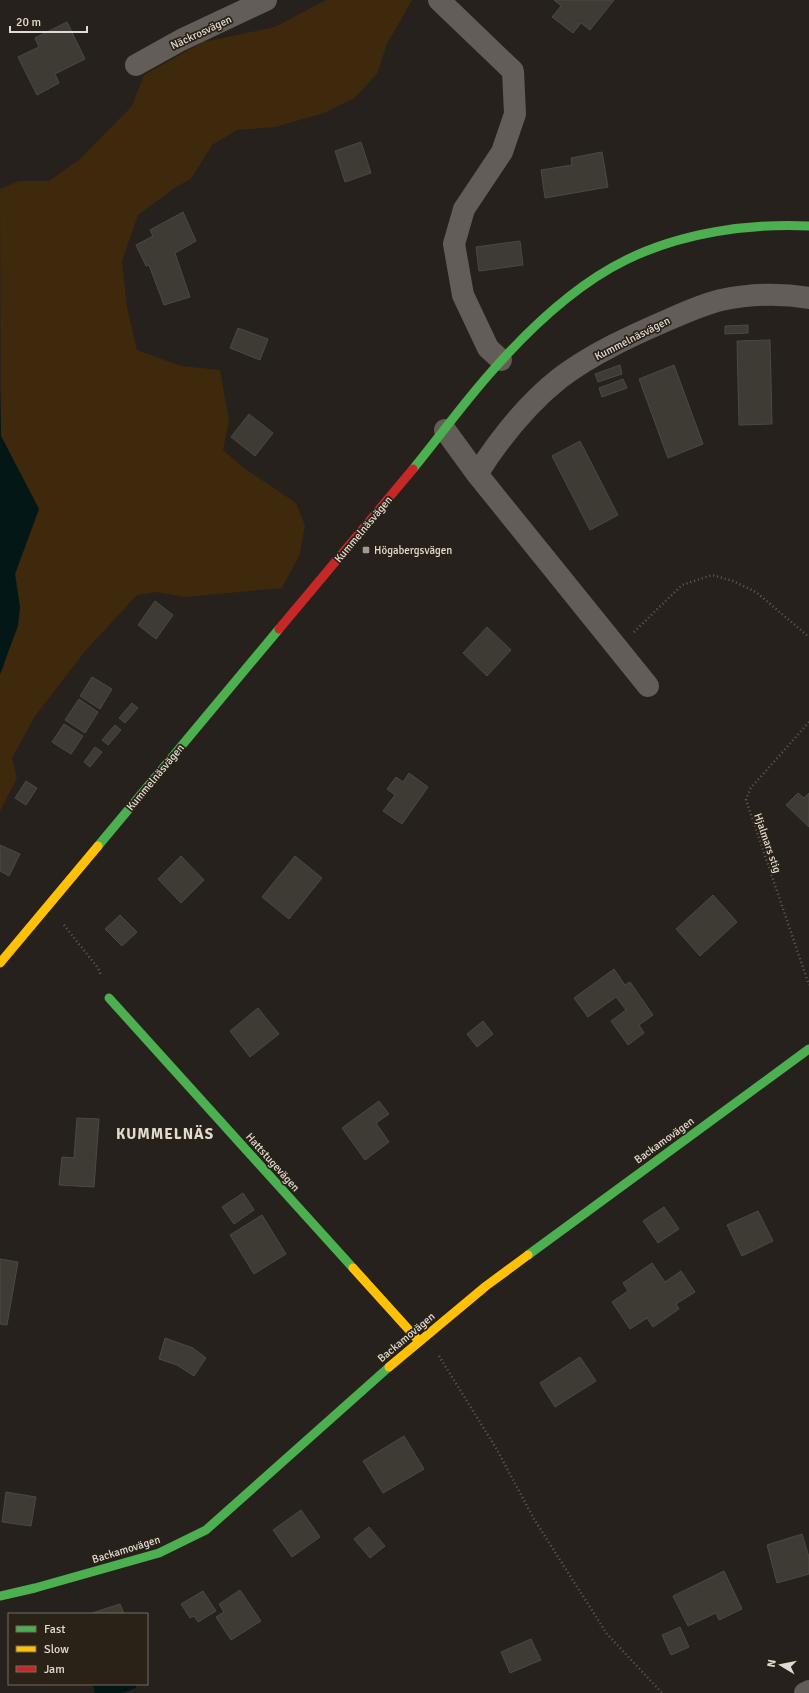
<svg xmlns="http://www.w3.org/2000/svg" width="809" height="1693" viewBox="0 0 809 1693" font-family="Signika,sans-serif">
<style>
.green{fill:#3e290d}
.water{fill:#041717}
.building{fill:#3e3a34;stroke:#4c4843}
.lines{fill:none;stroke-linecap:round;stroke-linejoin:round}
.path{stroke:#5f5c58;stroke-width:2.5;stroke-dasharray:1 3;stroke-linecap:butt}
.street{stroke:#625d58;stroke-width:22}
.fast{stroke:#4caf50;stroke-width:9}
.slow{stroke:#ffc107;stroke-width:9}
.jam{stroke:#c62828;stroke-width:9}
.poi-dot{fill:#a09a94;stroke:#2b2217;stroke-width:1.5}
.labels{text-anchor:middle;stroke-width:3.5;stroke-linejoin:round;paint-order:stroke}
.street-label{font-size:11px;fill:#e1dbd4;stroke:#2b2217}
.poi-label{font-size:11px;fill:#e1dbd4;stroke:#2b2217;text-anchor:start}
.district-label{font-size:15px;font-weight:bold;letter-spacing:1px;fill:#e1dbd4;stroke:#2b2217}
</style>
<rect width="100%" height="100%" fill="#26211c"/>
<!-- green -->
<polygon class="green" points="326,0 412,0 387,44 377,74 354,98 324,113 275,127 237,130 212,145 191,179 176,187 138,215 122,261 127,307 137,350 181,366 220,370 229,420 223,450 241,466 296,503 305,525 300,554 282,588 184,597 157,592 137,595 86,650 35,716 12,758 17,778 0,811 0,674 3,669 20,607 15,574 39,509 1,436 0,189 19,181 49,181 80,159 132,106 144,75 203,42 275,27"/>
<!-- water -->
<g class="water">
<polygon points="0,390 1,436 39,509 15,574 20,607 18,626 0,674"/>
<polygon points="92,1684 135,1684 136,1688 122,1693 95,1693"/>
</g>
<!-- building -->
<g class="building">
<polygon points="554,0 614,0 590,30 581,23 573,33 552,17 561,6"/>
<polygon points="67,22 85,59 55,74 59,83 37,95 18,57 39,47 35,38"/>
<polygon points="361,142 371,173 345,182 335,151"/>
<polygon points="602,152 608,187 545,198 541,170 572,165 571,158"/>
<polygon points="183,212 196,241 175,253 190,297 164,305 149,265 146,266 136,245 153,236 150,230"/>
<polygon points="520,241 523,265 479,271 476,247"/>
<polygon points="748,325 748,333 725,334 725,326"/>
<polygon points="238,328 268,339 260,360 230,348"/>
<polygon points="770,340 772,424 739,425 737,341"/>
<polygon points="620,365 622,374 598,382 595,374"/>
<polygon points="674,365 703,444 668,458 639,379"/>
<polygon points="623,379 627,388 602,397 599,388"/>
<polygon points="249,414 273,433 255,456 231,437"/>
<polygon points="580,441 618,515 590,530 552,456"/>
<polygon points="155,601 173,615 156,639 138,625"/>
<polygon points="487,627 511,650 487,676 463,653"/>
<polygon points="92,677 112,689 100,709 80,696"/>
<polygon points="79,699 98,712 85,733 65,720"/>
<polygon points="132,703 138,708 125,723 119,718"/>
<polygon points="64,724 83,736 71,754 52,742"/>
<polygon points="115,725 121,730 108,745 102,740"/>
<polygon points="95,747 102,752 90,767 84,762"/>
<polygon points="409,773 428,787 402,824 383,811 395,795 387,789 396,777 403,782"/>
<polygon points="26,781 37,788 26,805 15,798"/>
<polygon points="798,793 804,798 809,793 809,827 786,805"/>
<polygon points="0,845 20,854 9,876 0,871"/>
<polygon points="181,856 204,880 181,903 158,879"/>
<polygon points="295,856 322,878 289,919 262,897"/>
<polygon points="713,895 737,922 700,956 676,929"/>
<polygon points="120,915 137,932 122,946 105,929"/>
<polygon points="614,969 625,985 630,982 653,1015 639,1025 644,1033 628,1045 611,1021 626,1010 616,997 588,1017 574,998"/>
<polygon points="258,1008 279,1034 250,1057 230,1031"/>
<polygon points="483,1021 493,1034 477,1047 467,1034"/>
<polygon points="379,1101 389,1114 376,1123 389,1142 365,1160 342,1128"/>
<polygon points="77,1118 99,1119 94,1187 59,1185 62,1157 74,1158"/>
<polygon points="243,1193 254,1210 234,1224 222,1207"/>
<polygon points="664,1207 679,1229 658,1243 643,1221"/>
<polygon points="758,1211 773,1241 742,1256 727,1225"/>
<polygon points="262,1215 286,1254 254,1274 230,1235"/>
<polygon points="0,1259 18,1262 7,1325 0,1324"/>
<polygon points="652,1263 665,1282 681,1271 695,1292 676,1304 679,1309 653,1327 647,1318 630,1329 612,1302 628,1291 623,1283"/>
<polygon points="165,1338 193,1348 206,1358 194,1376 177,1365 159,1359"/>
<polygon points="580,1357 596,1381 555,1407 540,1383"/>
<polygon points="404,1436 424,1469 383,1493 363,1461"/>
<polygon points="6,1492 36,1497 31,1526 2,1522"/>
<polygon points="301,1510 320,1537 292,1557 273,1530"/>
<polygon points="369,1527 385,1546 370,1558 354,1539"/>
<polygon points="802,1534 809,1557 809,1574 777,1583 767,1545"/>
<polygon points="724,1571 742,1609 719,1620 716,1613 688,1626 673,1596"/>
<polygon points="240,1590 261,1621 231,1640 216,1617 224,1612 219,1604"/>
<polygon points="203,1591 216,1611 198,1622 194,1616 190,1618 181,1604"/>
<polygon points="120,1604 124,1614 89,1614"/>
<polygon points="680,1627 689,1647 671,1655 662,1635"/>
<polygon points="531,1639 541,1660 510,1673 501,1652"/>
</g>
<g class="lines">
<!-- path -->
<g class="path">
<polyline points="634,632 682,585 712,575 733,581 756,592 809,637"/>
<polyline points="809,722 750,789 746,800 809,985"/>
<polyline points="64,925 98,968 101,975"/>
<polyline points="439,1356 496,1448 534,1519 607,1634 662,1693"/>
</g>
<!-- street -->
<g class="street">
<polyline points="439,0 513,71 515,114 502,152 464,209 454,244 463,295 488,348 501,360"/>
<polyline points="136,65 181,40 266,0"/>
<polyline points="445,430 477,474 648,686"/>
<path d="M477,474C500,438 527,404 560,378C593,353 633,335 670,319C686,312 704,304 721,300C750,294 781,293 809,298"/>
<polyline points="805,1693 809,1691"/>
</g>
<!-- fast -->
<g class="fast">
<path d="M413,469C440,436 465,401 493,370C530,328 575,285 626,260C681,233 748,223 809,226"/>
<polyline points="98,846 279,629"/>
<polyline points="109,998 353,1268"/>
<polyline points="528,1255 809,1049"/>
<polyline points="0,1596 35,1588 159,1553 206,1530 389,1367"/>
</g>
<!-- slow -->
<g class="slow">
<polyline points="0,963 98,846"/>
<polyline points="353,1268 419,1341"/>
<polyline points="389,1367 486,1286 528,1255"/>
</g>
<!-- jam -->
<polyline class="jam" points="279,629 413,469"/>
</g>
<!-- markers -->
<rect class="poi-dot" x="362" y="546" width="8" height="8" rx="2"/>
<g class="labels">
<!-- street labels -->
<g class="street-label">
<text transform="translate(201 32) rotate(-25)" y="4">Näckrosvägen</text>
<text transform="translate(632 338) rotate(-27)" y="4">Kummelnäsvägen</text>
<text transform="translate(363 529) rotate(-50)" y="4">Kummelnäsvägen</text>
<text transform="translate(155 777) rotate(-50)" y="4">Kummelnäsvägen</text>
<text transform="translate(768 843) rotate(71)" y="4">Hjalmars stig</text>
<text transform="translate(664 1140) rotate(-36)" y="4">Backamovägen</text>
<text transform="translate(273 1162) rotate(48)" y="4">Hattstugevägen</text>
<text transform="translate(406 1337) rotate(-40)" y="4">Backamovägen</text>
<text transform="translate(126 1549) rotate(-17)" y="4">Backamovägen</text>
</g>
<!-- poi labels -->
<g class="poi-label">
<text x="374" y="554">Högabergsvägen</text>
</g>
<!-- district labels -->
<g class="district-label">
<text x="165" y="1139">KUMMELNÄS</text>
</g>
</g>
<!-- legend -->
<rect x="8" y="1613" width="140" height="72" fill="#2b2217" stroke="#746c63"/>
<rect x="16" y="1626" width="20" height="6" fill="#4caf50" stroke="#746c63"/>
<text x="44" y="1633" font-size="12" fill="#e1dbd4">Fast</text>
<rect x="16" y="1646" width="20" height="6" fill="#ffc107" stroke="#746c63"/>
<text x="44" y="1653" font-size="12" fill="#e1dbd4">Slow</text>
<rect x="16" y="1666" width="20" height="6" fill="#c62828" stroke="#746c63"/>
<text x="44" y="1673" font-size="12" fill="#e1dbd4">Jam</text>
<!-- north arrow -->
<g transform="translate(781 1665) rotate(280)" stroke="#2b2217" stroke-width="3" paint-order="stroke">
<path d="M0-3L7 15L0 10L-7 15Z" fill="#e1dbd4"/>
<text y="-6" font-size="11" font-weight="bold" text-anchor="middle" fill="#e1dbd4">N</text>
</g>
<!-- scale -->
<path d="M10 26v6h77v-6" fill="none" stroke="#e1dbd4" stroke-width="2"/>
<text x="16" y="26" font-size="12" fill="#e1dbd4" stroke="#2b2217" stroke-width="3" paint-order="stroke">20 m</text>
</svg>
